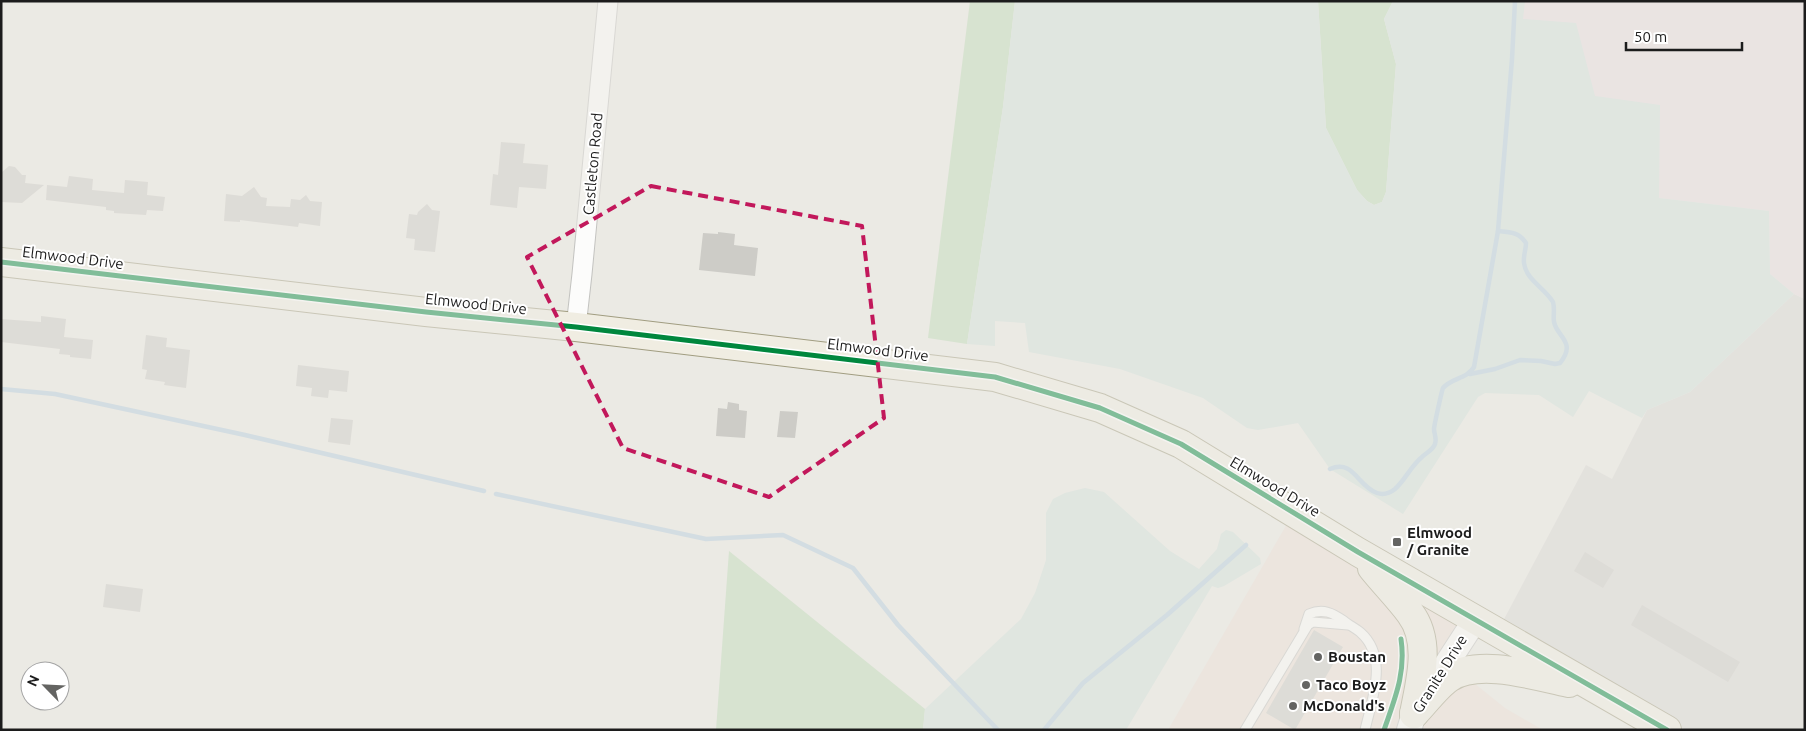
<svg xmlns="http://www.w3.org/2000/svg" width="1806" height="731" viewBox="0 0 1806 731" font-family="Ubuntu,sans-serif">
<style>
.residential{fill:#dad9d6}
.commercial{fill:#ede0d8}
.industrial{fill:#e9dde1}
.forest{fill:#bedbb9}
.wetland{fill:#d2e2dc}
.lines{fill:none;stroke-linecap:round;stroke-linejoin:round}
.stream{stroke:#b6cedf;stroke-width:4.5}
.building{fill:#cdccc7}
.service-casing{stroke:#c3c3c0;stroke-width:11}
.minor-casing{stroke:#c3c3c0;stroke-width:21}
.tertiary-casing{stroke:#c3c3c0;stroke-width:26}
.primary-casing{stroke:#a19d81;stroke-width:30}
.service{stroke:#fcfcfb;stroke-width:9}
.minor{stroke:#fcfcfb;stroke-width:19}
.tertiary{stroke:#fcfcfb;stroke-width:24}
.primary{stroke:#f0ede2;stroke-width:28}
.cycleway-casing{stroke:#fff;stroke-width:8}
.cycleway{stroke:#00873e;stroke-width:5}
.marked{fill:none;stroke:#c2185b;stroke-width:4;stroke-dasharray:10 6;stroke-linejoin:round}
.poi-dot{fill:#646462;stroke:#fff;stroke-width:2}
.labels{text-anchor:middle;stroke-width:4;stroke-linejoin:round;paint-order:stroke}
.street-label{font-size:15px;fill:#1c1c1c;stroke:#fff}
.poi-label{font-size:15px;font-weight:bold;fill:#1c1c1c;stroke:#fff;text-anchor:start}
</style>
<rect width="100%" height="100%" fill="#ebeae4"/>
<!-- residential -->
<polygon class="residential" points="1794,294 1805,299 1805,730 1686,730 1502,623 1586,465 1612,479 1647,410 1690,392"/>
<!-- commercial -->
<polygon class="commercial" points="1291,517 1476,628 1454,667 1505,708 1543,730 1168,730"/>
<!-- industrial -->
<polygon class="industrial" points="1504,1 1805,1 1805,299 1794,294 1770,274 1769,211 1659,198 1503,84"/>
<!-- forest -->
<g class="forest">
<polygon points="970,1 1015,1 1003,107 967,344 928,338"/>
<polygon points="1318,1 1393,1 1384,19 1396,64 1386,192 1382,202 1374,205 1367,201 1357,190 1326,128"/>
<polygon points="729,551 925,709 923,730 716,730"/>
</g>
<!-- wetland -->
<g class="wetland">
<polygon points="1015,1 1318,1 1326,128 1357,190 1367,201 1374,205 1382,202 1386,192 1396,64 1384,19 1393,1 1525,1 1523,19 1576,23 1595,96 1660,105 1659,198 1769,211 1770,274 1794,294 1690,392 1647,410 1642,418 1589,391 1573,417 1539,395 1485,393 1478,397 1403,514 1330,469 1298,423 1258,430 1247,428 1203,398 1120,369 1029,352 1025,323 995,321 995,346 967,344 1003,107"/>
<polygon points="1085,488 1104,492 1170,551 1199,569 1217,549 1221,534 1226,530 1233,532 1260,558 1261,564 1224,586 1218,588 1212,586 1126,730 923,730 925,709 1021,619 1035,593 1046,560 1046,513 1053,499 1065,493"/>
</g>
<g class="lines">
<!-- stream -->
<g class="stream">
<path d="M1470,374L1495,369L1520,360L1541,361L1555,364L1560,363C1577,342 1557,337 1554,322C1553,316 1555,309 1553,302C1545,288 1526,280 1524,263C1523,256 1526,250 1526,243C1519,232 1510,232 1498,231"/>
<polyline points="1,389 55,394 245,435 484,491"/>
<path d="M1330,469C1354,459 1357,486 1377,493C1383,495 1390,493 1395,489C1405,480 1411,466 1422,457C1426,453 1433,450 1435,444C1437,438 1434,434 1434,429C1434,426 1442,390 1443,388C1451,378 1467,379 1474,367L1498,231L1512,59L1515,1"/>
<polyline points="496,494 706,539 783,535 853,568 898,625 998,730"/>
<polyline points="1044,730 1083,683 1167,615 1246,545"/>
</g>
</g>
<!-- building -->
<g class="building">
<polygon points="501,142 525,144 523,163 548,165 546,189 519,187 517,208 490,205 493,174 498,175"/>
<polygon points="9,166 15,167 22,175 26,175 25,183 44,185 22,203 1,202 1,173"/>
<polygon points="69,176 93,179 92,190 124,193 125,180 148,182 147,195 165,197 163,211 147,210 146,215 114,213 114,211 106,210 106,207 46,200 47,185 67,187"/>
<polygon points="254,187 261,197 267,198 266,206 290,207 291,199 300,200 306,195 310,201 322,202 320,226 299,223 298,227 240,220 240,222 224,221 226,194 242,196"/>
<polygon points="427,204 432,210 440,211 435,252 414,250 415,239 406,238 409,214 417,215 418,212"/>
<polygon points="718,232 735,234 734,245 758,248 755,276 699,270 703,233 718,234"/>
<polygon points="41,316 66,319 64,337 93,340 91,359 70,357 70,355 59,354 60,349 1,342 1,319 41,322"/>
<polygon points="146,335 167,338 166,347 190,350 186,388 164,385 165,382 145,379 147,370 142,369"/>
<polygon points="298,365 349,371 347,392 329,390 328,398 311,396 312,388 296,386"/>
<polygon points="728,402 739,404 739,410 747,411 745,438 716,436 718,408 727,409"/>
<polygon points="780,411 798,412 795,438 777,437"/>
<polygon points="331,418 353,420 350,445 328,442"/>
<polygon points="1585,552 1614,570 1603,588 1574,571"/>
<polygon points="106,584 143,589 140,612 103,607"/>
<polygon points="1642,605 1740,662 1728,682 1631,625"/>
<polygon points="1314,630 1343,647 1295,730 1266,713"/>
</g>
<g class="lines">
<!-- service casing -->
<g class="service-casing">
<g id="service">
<path d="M1304,629L1309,614C1323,608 1333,613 1344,621C1349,625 1355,628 1360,632C1389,657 1372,699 1365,730"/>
<polyline points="1245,730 1308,625 1313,622 1348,625"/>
</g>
</g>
<!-- minor casing -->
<g class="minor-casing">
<polyline id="minor" points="576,327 582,274 608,1"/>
</g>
<!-- tertiary casing -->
<g class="tertiary-casing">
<polyline id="tertiary" points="1409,730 1414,714 1475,620"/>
</g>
<!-- primary casing -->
<g class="primary-casing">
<g id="primary">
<polyline points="1,262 426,312 576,327 995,377 1100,408 1181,444 1358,552 1667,730"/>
<path d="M1372,568C1384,583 1398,597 1410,613C1432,642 1420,681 1414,714"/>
<path d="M1414,714C1424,704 1437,686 1449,678C1479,658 1535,676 1569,683"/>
</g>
</g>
<!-- service -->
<use href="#service" class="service"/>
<!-- minor -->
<use href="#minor" class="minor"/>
<!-- tertiary -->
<use href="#tertiary" class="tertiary"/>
<!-- primary -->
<use href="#primary" class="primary"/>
<!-- cycleway casing -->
<g class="cycleway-casing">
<g id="cycleway">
<polyline points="1,262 426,312 576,327 995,377 1100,408 1181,444 1358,552 1667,730"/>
<path d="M1384,730C1395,698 1406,673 1401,639"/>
</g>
</g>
<!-- cycleway -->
<use href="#cycleway" class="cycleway"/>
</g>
<!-- marked area -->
<path d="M0 0H1806V731H0ZM651,186L862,226L884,418L769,497L623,448L527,257Z" fill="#ebeae4" fill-opacity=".55" fill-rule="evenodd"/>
<path class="marked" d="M651,186L862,226L884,418L769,497L623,448L527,257Z"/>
<!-- markers -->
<g class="poi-dot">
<rect x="1392" y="537" width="10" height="10" rx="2.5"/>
<circle cx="1318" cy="657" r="5"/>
<circle cx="1306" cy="685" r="5"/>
<circle cx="1293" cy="706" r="5"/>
</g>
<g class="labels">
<!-- street labels -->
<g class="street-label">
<text transform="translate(593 164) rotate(-85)" y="5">Castleton Road</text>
<text transform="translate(73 258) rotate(7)" y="5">Elmwood Drive</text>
<text transform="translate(476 304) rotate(6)" y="5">Elmwood Drive</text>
<text transform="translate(878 350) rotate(7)" y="5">Elmwood Drive</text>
<text transform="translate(1275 487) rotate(31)" y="5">Elmwood Drive</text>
<text transform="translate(1440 674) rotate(-58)" y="5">Granite Drive</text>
</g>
<!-- poi labels -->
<g class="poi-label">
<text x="1407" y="538">Elmwood<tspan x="1407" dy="17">/ Granite</tspan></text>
<text x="1328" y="662">Boustan</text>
<text x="1316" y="690">Taco Boyz</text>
<text x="1303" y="711">McDonald's</text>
</g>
</g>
<!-- border -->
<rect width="1806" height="731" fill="none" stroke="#1c1c1c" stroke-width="5"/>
<!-- north arrow -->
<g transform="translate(45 686) rotate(294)"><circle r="24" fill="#ffffff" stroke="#a4a4a4"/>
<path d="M0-4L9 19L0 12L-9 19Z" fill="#646462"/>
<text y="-8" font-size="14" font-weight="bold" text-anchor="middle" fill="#1c1c1c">N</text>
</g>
<!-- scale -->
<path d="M1626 42v8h116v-8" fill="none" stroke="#1c1c1c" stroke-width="2.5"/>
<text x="1634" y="42" font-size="15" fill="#1c1c1c" stroke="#ffffff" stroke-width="4" paint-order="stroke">50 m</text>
</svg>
